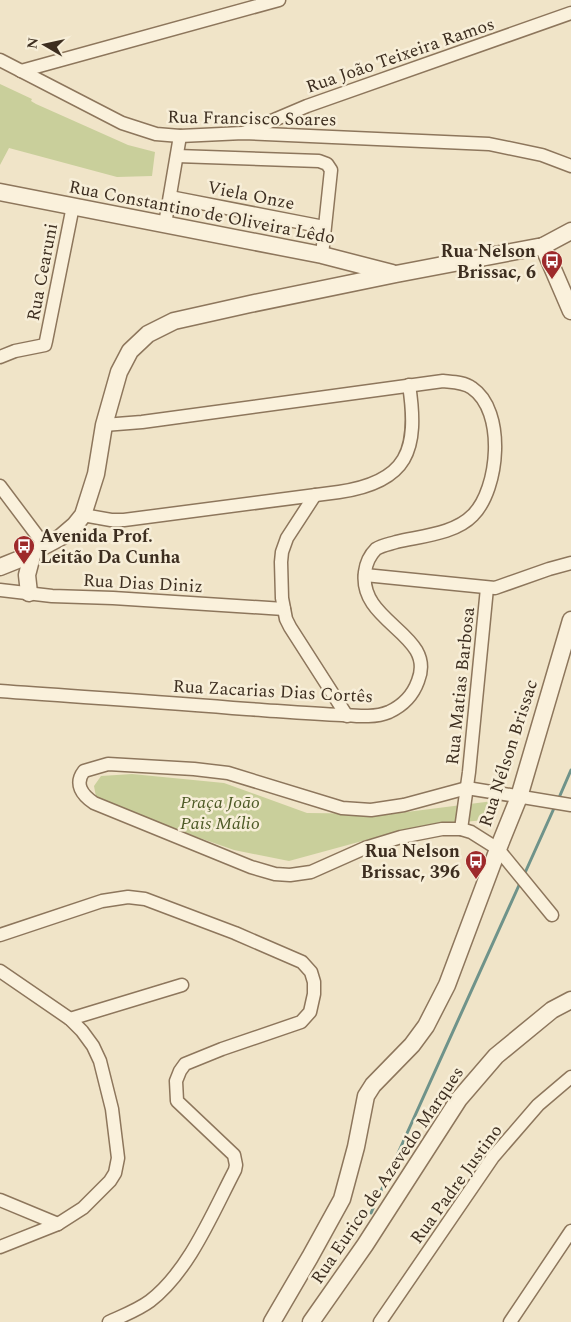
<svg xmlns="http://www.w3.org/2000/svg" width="571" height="1322" viewBox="0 0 571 1322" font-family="Spectral,serif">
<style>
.green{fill:#c9cf9b}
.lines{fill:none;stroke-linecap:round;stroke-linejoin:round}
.stream{stroke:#6f938a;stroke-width:3}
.minor-casing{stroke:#8d765c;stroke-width:15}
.tertiary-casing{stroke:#8d765c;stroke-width:19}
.minor{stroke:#faf1dc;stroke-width:12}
.tertiary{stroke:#faf1dc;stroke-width:16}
.labels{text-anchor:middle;stroke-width:5;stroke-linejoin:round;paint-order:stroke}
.street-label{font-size:18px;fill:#3d2e20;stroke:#f7eed8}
.poi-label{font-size:18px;font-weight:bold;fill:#3d2e20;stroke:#f7eed8;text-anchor:end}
.park-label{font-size:18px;font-style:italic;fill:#4d5a26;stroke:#f7eed8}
</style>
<rect width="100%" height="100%" fill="#f0e4c8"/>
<!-- green -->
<g class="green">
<polygon points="0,84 32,99 31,101 36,104 128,145 155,152 152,176 117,177 9,148 0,165"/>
<polygon points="132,774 224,783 307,813 391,814 501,800 484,820 434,825 388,834 289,861 234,850 97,802 94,786 101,776"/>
</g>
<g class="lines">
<!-- stream -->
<g class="stream">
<polyline points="558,800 571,770"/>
<polyline points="524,875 555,806"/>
<polyline points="371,1213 520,883"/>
</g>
<!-- minor casing -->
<g class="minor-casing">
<g id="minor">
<polyline points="0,60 122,123 156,134 180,136 243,133 489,144 542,155 571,166"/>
<polyline points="21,71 279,0"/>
<polyline points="248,131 307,106 571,13"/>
<polyline points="177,156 319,161 327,164 331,170 322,255"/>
<polyline points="170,197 324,227"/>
<polyline points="165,224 180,136"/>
<polyline points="0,357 15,351 45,345 46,341 73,206"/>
<polyline points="0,486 45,546"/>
<polyline points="315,495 287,538 282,552 281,562 282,598 286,619 290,627 347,716"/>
<path d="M83,515L111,520H124L339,492C408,482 419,450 409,385"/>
<polyline points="365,575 495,588 549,569 571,563"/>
<polyline points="0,590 52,596 113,598 284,609"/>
<path d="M0,691C82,697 165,702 247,709C278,711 310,714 342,715C357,716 375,718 389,712C402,706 413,695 418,681C437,634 358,623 365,572C366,564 370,555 376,549C382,545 390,544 396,542C421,536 455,534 473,515C499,489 506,411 472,388C464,382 452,382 443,381L142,422L104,425"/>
<polyline points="461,829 469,772 487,588"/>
<path d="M552,915L498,849L471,832L461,829H442L401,837L365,848L311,872L290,875L275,874L251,867L94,803C82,795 74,784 84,771L108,764L194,769L228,773L342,808L371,810L404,805L467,788L571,805"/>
<path d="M0,935L102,901L128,897L145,899L235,933L302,962L311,972L314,982V994L310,1012L301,1022L222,1049L185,1064L180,1071L176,1081L177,1101L234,1155L236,1165L235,1170C212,1214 189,1271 150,1301C138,1310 122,1316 109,1322"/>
<polyline points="0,971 70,1019 82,1031 93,1046 100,1061 112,1109 118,1158 115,1173 110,1181 83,1208 58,1224 0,1247"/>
<polyline points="70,1019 182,985"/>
<polyline points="0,1200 58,1224"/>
<polyline points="380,1322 493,1157 538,1105 571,1077"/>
<polyline points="510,1322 571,1231"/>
</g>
</g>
<!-- tertiary casing -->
<g class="tertiary-casing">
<g id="tertiary">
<polyline points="0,192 322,255 392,273"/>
<polyline points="543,246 571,311"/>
<polyline points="0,567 20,559 61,537 75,525 83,515 96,474 104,425 119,372 130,351 148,334 174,321 250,304 396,274 543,246 571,231"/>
<polyline points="29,593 27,575 33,552"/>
<polyline points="272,1322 310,1257 342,1199 356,1147 366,1096 373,1085 412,1045 426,1026 447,985 498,849 519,797 571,620"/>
<polyline points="311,1322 365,1245 459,1099 496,1056 552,1010 571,1000"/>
</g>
</g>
<!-- minor -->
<use href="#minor" class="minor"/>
<!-- tertiary -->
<use href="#tertiary" class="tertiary"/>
</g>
<!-- icons -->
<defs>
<g id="bus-pin" transform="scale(1.125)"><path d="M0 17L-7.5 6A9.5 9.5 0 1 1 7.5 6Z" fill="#9e2a2b" stroke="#f7eed8"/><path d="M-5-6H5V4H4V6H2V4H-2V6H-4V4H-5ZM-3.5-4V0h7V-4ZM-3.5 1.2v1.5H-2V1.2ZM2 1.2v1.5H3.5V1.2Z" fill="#fff"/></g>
</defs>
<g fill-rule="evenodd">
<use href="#bus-pin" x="552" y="261"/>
<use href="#bus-pin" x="24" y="546"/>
<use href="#bus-pin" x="476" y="861"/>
</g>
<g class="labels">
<!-- street labels -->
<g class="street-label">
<text transform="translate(400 55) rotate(-19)" y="6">Rua João Teixeira Ramos</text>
<text transform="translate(252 118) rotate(1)" y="6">Rua Francisco Soares</text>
<text transform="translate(251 195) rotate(11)" y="6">Viela Onze</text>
<text transform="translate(202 212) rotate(11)" y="6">Rua Constantino de Oliveira Lêdo</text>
<text transform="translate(42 272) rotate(-79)" y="6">Rua Cearuni</text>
<text transform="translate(143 583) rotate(3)" y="6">Rua Dias Diniz</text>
<text transform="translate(460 686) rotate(-84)" y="6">Rua Matias Barbosa</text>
<text transform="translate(273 691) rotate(3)" y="6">Rua Zacarias Dias Cortês</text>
<text transform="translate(508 753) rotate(-72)" y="6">Rua Nélson Brissac</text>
<text transform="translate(387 1175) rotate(-56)" y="6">Rua Eurico de Azevedo Marques</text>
<text transform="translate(456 1184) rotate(-54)" y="6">Rua Padre Justino</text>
</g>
<!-- poi labels -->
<g class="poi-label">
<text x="536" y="257">Rua Nelson<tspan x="536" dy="21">Brissac, 6</tspan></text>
<text x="40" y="542" text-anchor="start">Avenida Prof.<tspan x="40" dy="21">Leitão Da Cunha</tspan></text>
<text x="460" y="857">Rua Nelson<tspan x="460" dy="21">Brissac, 396</tspan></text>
</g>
<!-- park labels -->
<g class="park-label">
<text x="220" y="808">Praça João<tspan x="220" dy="21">Pais Málio</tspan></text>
</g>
</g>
<!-- north arrow -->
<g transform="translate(45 45) rotate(279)" stroke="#f7eed8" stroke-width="4" paint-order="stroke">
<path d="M0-4L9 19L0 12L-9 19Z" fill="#3d2e20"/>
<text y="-8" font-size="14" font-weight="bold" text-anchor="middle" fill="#3d2e20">N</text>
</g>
</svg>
